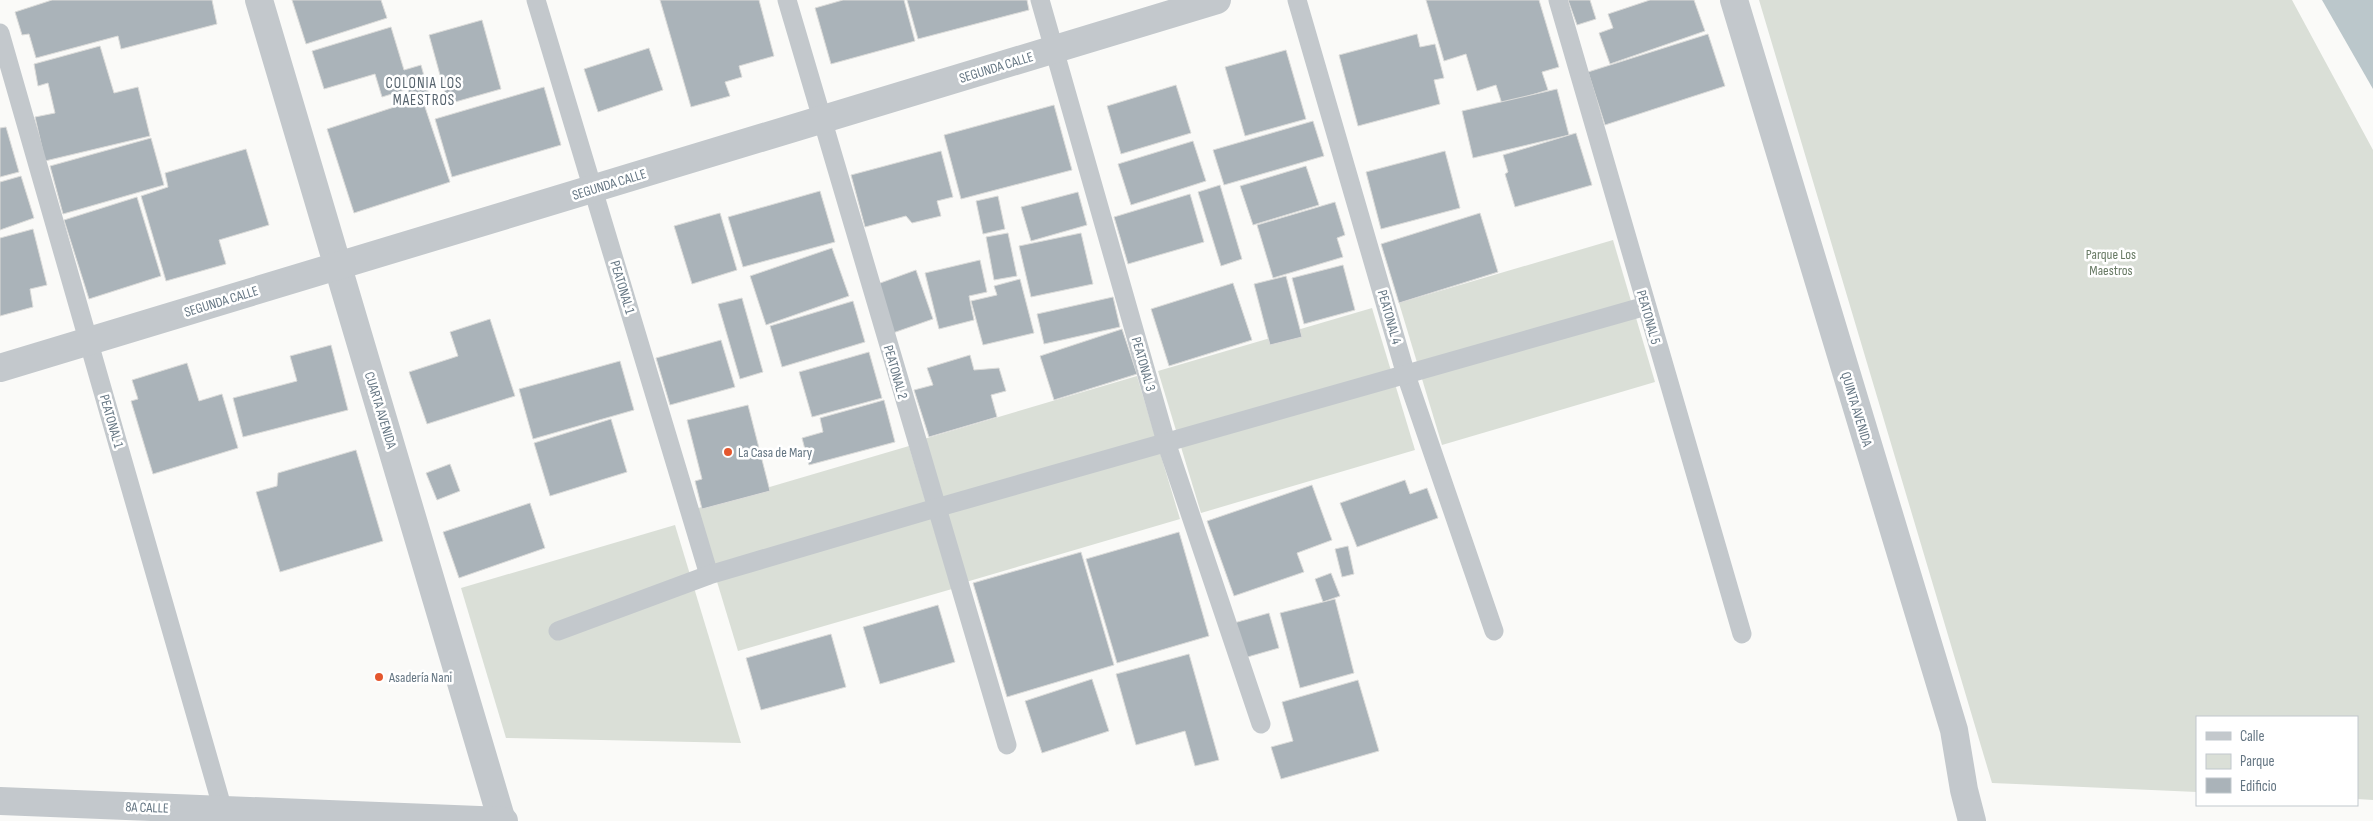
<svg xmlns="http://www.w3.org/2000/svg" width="2373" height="821" viewBox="0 0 2373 821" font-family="'Sofia Sans Condensed',sans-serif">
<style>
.green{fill:#dadfd7}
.water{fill:#bbc7cb}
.building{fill:#aab3b9;stroke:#dcdcda}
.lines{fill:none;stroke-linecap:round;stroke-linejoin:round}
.service{stroke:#c3c8cc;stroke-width:19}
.minor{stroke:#c3c8cc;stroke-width:28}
.tertiary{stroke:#c3c8cc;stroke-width:28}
.poi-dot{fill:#e4572e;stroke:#fff;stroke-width:2}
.labels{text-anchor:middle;stroke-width:5;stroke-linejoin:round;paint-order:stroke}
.street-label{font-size:14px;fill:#657683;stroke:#fff}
.park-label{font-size:14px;fill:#687a64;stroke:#fff}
.poi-label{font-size:14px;fill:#657683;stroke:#fff;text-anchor:start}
.neighbourhood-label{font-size:15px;letter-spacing:1px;fill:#57646e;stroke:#fff}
</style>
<rect width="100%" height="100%" fill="#fafaf8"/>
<!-- green -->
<g class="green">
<polygon points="1759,0 2292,0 2373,150 2373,800 2357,799 2357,717 2197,717 2197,792 1992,783"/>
<polygon points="1613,240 1655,382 1442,445 1399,303"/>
<polygon points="1372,308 1415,450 1201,513 1158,371"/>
<polygon points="1137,376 1180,519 966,582 924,439"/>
<polygon points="909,446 952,589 738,651 695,509"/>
<polygon points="675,525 741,743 506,738 461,588"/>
</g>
<!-- water -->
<polygon class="water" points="2322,0 2373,0 2373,89"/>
<!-- building -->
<g class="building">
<polygon points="52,0 212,0 217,24 121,49 118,36 36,58 29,34 22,35 15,12"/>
<polygon points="292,0 381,0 387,18 306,44"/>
<polygon points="660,0 759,0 774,56 739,66 742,77 725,82 730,96 691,107"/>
<polygon points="843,0 904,0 915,41 831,64 815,8"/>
<polygon points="907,0 1027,0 1029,10 918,39"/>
<polygon points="1426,0 1539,0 1559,67 1542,72 1548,90 1502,104 1496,85 1477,91 1466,54 1444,61"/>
<polygon points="1568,0 1590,0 1596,19 1577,25"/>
<polygon points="1650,0 1694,0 1705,31 1610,64 1599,33 1613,28 1608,14"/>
<polygon points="482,20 501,89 448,104 429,35"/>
<polygon points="391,27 404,70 421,65 429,94 410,99 408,89 382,97 375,74 324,89 312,51"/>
<polygon points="1417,34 1420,47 1435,44 1444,78 1434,80 1440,104 1358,126 1339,55"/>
<polygon points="1708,34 1725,86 1605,125 1588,72"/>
<polygon points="100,46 114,93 138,87 150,136 45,161 35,117 55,113 48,83 38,86 34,64"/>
<polygon points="649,48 663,90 598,112 584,69"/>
<polygon points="1286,50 1306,119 1245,136 1225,67"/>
<polygon points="1176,85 1191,133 1121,154 1107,106"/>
<polygon points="544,87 561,145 452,177 435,119"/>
<polygon points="1557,89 1569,135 1473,158 1462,111"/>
<polygon points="422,98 450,182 354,213 327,129"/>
<polygon points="1054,105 1072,170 961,199 944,135"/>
<polygon points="1313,121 1324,156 1224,185 1213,150"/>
<polygon points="6,127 19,172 0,177 0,128"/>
<polygon points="1576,133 1592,185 1515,207 1505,174 1508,172 1503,155"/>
<polygon points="151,138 164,185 63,214 50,166"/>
<polygon points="1193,141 1206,181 1131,205 1118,164"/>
<polygon points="246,149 269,225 219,240 226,264 166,281 141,196 168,187 165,173"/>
<polygon points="941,151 953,197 937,201 941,216 912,223 906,216 865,227 851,175"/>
<polygon points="1445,151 1460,208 1381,229 1366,172"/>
<polygon points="1306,166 1319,205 1253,225 1240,186"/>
<polygon points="21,176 34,218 0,230 0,182"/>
<polygon points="1220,185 1242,259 1221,266 1198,192"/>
<polygon points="820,191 835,242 743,267 728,217"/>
<polygon points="1078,192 1087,225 1031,241 1021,207"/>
<polygon points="1190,194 1204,242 1128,264 1114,217"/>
<polygon points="998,196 1005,229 983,234 976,201"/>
<polygon points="137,197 161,276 89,299 64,220"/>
<polygon points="1335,202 1345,235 1337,238 1343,257 1273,278 1257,225"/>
<polygon points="720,213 737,270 692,284 674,226"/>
<polygon points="1480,213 1498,272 1399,303 1381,244"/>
<polygon points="33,229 47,285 30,289 33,307 0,316 0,238"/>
<polygon points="1008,233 1017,276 994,280 986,237"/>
<polygon points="1081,233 1093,284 1031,297 1019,246"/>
<polygon points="832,248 849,296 766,325 750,276"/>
<polygon points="980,260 987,292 969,296 974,320 939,329 925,273"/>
<polygon points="1343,265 1355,310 1304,324 1292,278"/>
<polygon points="916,270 933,319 890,334 872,286"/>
<polygon points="1286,276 1302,337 1270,345 1254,284"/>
<polygon points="1020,279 1034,333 983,345 971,301 997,295 994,286"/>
<polygon points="1233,283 1252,340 1169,366 1151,309"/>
<polygon points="1113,297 1120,327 1044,344 1037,314"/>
<polygon points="742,298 763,372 740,379 718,304"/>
<polygon points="853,301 865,342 782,367 770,326"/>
<polygon points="490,319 515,396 427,424 409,372 458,356 450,332"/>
<polygon points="1122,329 1137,374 1054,400 1040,356"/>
<polygon points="721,340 735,387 670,405 656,358"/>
<polygon points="331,345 348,410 243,437 233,398 297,381 290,356"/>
<polygon points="869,352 882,398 812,417 799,372"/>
<polygon points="970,355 974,370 999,368 1006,391 991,395 997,417 929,437 914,390 933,385 927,368"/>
<polygon points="620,361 634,410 533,439 519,389"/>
<polygon points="187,363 199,401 222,394 238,448 153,474 131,401 138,399 132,380"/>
<polygon points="884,400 895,442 809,465 802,438 823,432 820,418"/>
<polygon points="748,405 770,491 702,509 695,481 702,479 687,420"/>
<polygon points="611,419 627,472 550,496 534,443"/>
<polygon points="356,450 383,541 280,572 256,492 277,486 278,473"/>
<polygon points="450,464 460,491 437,500 426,473"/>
<polygon points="1405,480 1410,494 1427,488 1438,518 1357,547 1340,503"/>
<polygon points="1312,485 1332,540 1297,553 1304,572 1234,596 1207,521"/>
<polygon points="530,503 545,548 459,578 443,532"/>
<polygon points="1179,532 1209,636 1117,663 1086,559"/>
<polygon points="1348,546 1354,574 1342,577 1335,549"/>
<polygon points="1081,552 1114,665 1007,697 973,583"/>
<polygon points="1331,573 1340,596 1323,602 1315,579"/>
<polygon points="1335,599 1354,673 1300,688 1280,613"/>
<polygon points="938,605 955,662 880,684 863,627"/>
<polygon points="1269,613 1279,648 1244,658 1234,623"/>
<polygon points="831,634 846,687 761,710 746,658"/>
<polygon points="1189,654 1219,760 1195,766 1185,731 1136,745 1116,674"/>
<polygon points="1092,679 1109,731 1042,753 1025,701"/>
<polygon points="1358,680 1379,751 1281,779 1271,747 1293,741 1282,702"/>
</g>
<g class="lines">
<!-- service -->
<g class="service">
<polyline points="536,0 709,575"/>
<polyline points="787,0 1007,745"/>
<polyline points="1040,0 1166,442 1261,724"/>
<polyline points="1297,0 1406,375 1494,631"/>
<polyline points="1558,0 1742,634"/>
<polyline points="0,33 223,810"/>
<polyline points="558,631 709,575 936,508 1646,306"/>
</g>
<!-- minor -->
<g class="minor">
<polyline points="259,0 502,821"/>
<polyline points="1734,0 1954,730 1964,790 1972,821"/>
<polyline points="0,368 1217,0"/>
</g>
<!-- tertiary -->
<polyline class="tertiary" points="0,801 504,821"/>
</g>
<!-- markers -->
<g class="poi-dot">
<circle cx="728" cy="452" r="5"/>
<circle cx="379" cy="677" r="5"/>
</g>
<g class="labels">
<!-- street labels -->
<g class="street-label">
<text transform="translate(996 67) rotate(-17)" y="5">SEGUNDA CALLE</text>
<text transform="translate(609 184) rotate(-17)" y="5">SEGUNDA CALLE</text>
<text transform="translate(623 287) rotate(73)" y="5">PEATONAL 1</text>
<text transform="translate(221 301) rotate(-17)" y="5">SEGUNDA CALLE</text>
<text transform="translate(1390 317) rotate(74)" y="5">PEATONAL 4</text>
<text transform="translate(1649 317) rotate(74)" y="5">PEATONAL 5</text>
<text transform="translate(1144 364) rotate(74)" y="5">PEATONAL 3</text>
<text transform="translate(896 372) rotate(74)" y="5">PEATONAL 2</text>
<text transform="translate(1857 409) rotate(73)" y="5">QUINTA AVENIDA</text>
<text transform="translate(381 410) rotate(73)" y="5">CUARTA AVENIDA</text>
<text transform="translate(112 421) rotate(74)" y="5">PEATONAL 1</text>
<text transform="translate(147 807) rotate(2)" y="5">8A CALLE</text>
</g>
<!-- park labels -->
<g class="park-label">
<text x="2111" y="259">Parque Los<tspan x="2111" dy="16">Maestros</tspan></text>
</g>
<!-- poi labels -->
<g class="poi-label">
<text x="738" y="457">La Casa de Mary</text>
<text x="389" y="682">Asadería Nani</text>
</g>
<!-- neighbourhood labels -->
<g class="neighbourhood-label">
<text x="424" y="88">COLONIA LOS<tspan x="424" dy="17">MAESTROS</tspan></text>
</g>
</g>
<!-- legend -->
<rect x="2196" y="716" width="162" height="90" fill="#ffffff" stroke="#c1c8cd"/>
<rect x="2206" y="732" width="25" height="8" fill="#c3c8cc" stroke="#c1c8cd"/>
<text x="2240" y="741" font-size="15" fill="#657683">Calle</text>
<rect x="2206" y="754" width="25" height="15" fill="#dadfd7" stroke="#c1c8cd"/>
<text x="2240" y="766" font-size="15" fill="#657683">Parque</text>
<rect x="2206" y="778" width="25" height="15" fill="#aab3b9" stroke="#c1c8cd"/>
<text x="2240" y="791" font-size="15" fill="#657683">Edificio</text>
</svg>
